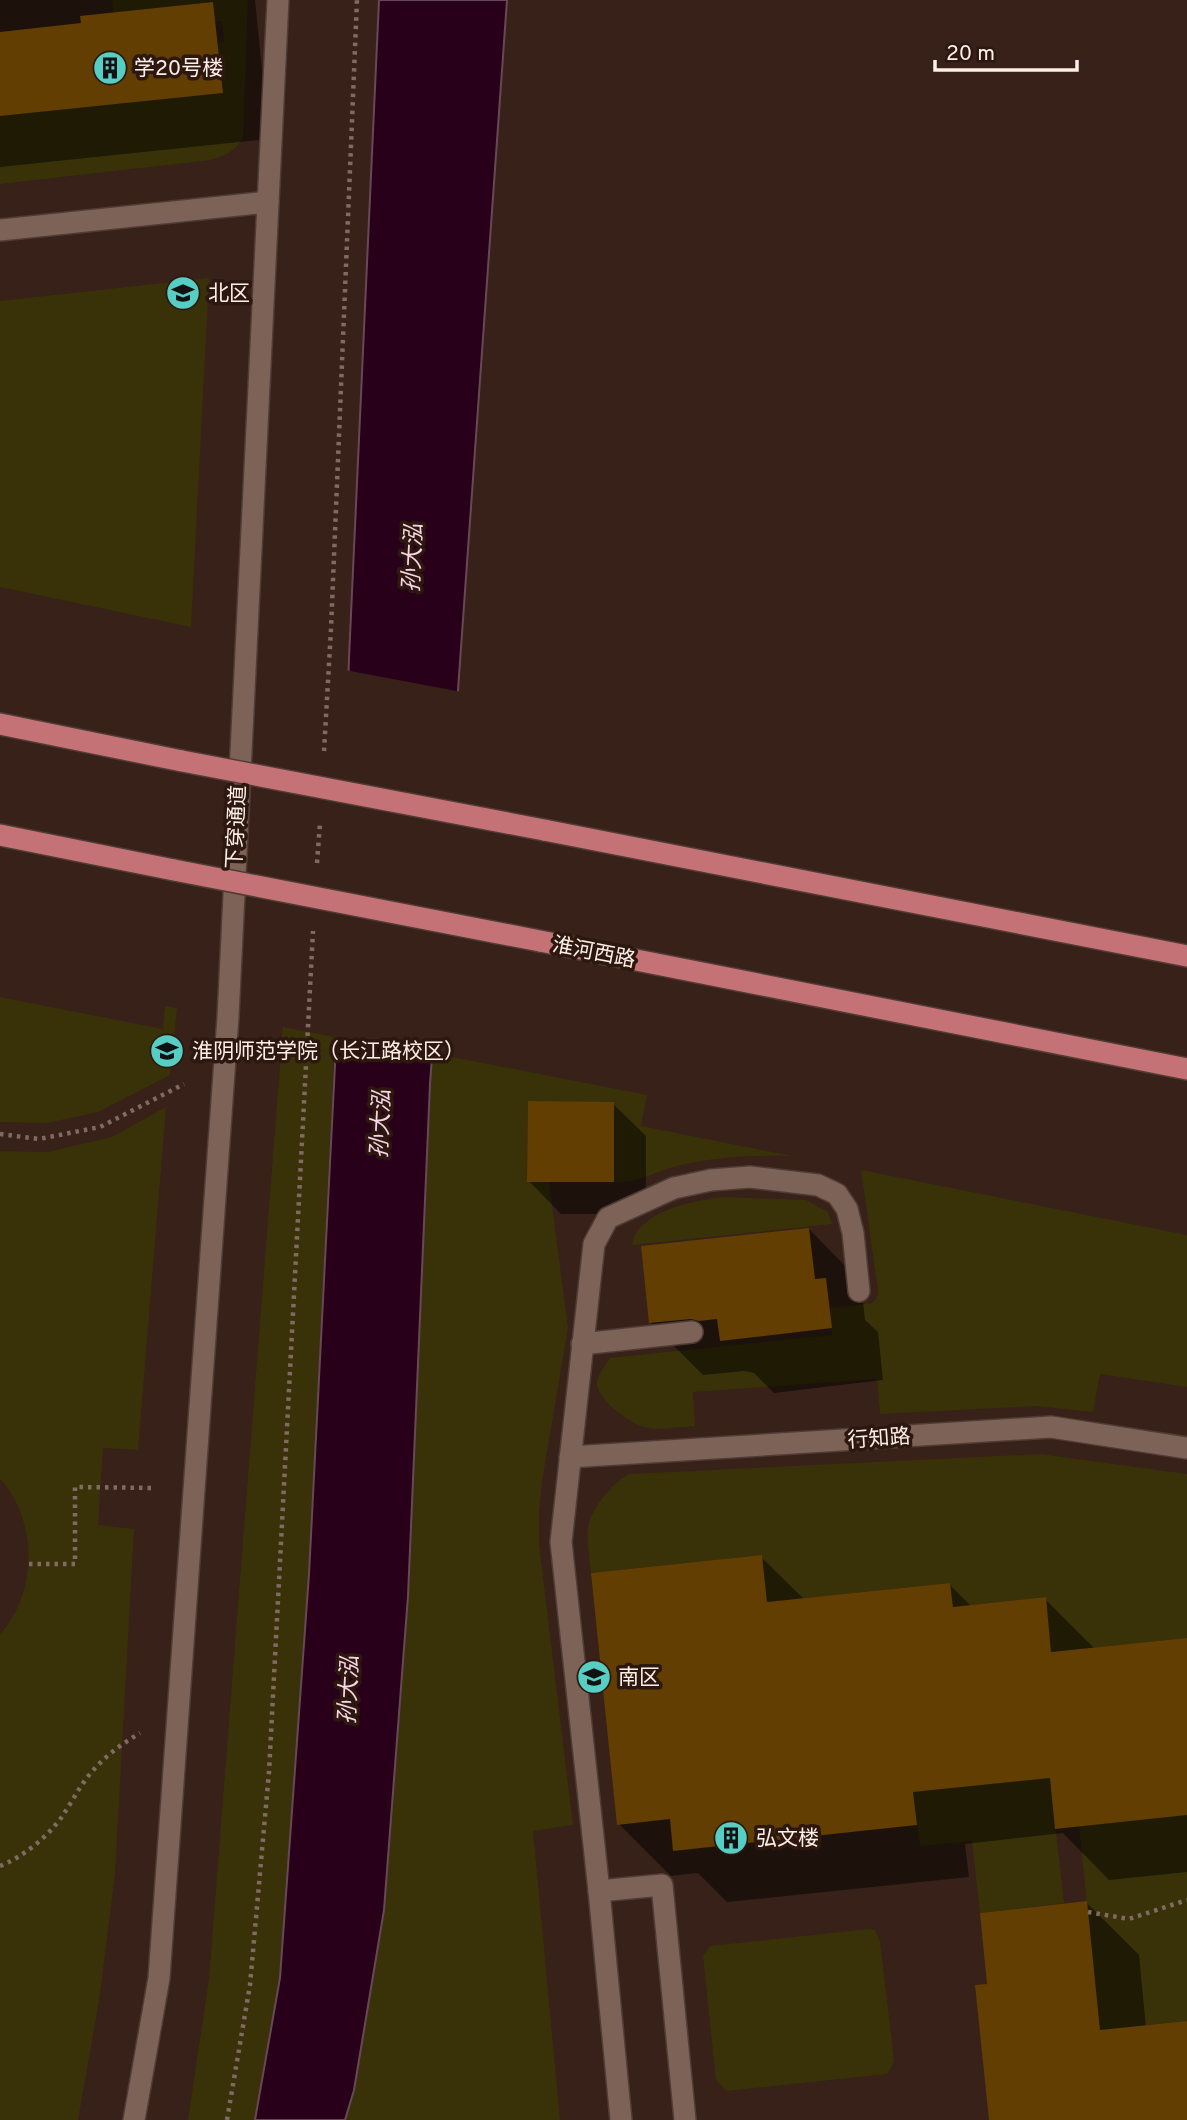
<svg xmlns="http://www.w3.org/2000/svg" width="1187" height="2120" viewBox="0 0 1187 2120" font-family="Overpass,'Noto Sans SC',sans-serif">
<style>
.green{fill:#393209}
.water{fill:#280019;stroke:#684857;stroke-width:2}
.pier{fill:#372118}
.shadow{fill:#0007}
.building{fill:#623e02}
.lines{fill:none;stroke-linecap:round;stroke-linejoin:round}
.minor-casing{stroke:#4f3c35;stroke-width:24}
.major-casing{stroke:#4f3c35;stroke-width:24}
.path{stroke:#7f6b63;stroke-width:4.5;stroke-dasharray:3.5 5;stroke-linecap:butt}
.minor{stroke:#7c6257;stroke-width:21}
.major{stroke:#c47276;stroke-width:21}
.major-bridge-casing{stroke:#4f3c35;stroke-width:24;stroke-linecap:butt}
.major-bridge{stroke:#c47276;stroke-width:21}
.labels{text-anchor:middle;stroke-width:7;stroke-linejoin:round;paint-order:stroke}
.poi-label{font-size:21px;fill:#feefe8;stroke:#2d180f;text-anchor:start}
.street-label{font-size:21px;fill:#feefe8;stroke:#2d180f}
.water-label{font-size:23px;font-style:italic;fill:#f8d5e7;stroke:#2d180f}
</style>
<rect width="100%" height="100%" fill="#372118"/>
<!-- green -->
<g class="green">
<path d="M112,0H248L243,136C237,151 226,155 211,160L0,184V116L223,93L218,43L224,42L222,21H215L213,2L180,6L114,19Z"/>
<polygon points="209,278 191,627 0,587 0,301"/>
<polygon points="0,997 163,1029 165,1006 177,1008 170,1075 98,1112 47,1123 0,1122"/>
<polygon points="283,1027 335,1037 309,1574 280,1978 255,2120 188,2120 209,1979"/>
<path d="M432,1053L647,1095L641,1126L792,1156C752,1155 716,1157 677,1166C653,1172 640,1183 614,1182V1102H528L527,1181L549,1182L568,1328L542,1481L539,1512V1544L573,1825L533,1831L560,2120H345L354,2090L384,1910L408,1596Z"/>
<path d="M166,1107L138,1450L103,1448L98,1525L134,1529L115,1874L99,2001L78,2120H0V1634C38,1593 38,1520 0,1479V1151L48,1152L112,1137Z"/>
<path d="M861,1170L1187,1235V1387L1100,1374L1093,1412L1036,1406L880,1414L877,1379L693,1392L695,1426C681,1427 656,1431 644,1427C630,1424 596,1398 597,1383C597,1374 606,1365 610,1358L832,1335L830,1308L873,1303L877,1298L878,1291Z"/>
<path d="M725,1197L806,1200L828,1212L832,1224L632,1245C638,1210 696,1200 725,1197Z"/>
<path d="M1040,1454L1187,1474V1638L1051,1652L1045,1597L953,1607L950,1583L767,1602L762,1555L591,1573C590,1559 586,1541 588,1527C592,1507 612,1483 629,1474Z"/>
<polygon points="1050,1778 1064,1903 980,1913 972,1841 920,1846 913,1792"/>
<polygon points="1187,1815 1187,2021 1100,2030 1079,1826"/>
<polygon points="868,1929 875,1930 880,1941 894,2060 892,2067 887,2074 726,2091 716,2080 703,1956 710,1946"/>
</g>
<!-- water -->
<polygon class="water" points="379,0 507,0 430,1084 408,1596 384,1910 354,2090 345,2120 255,2120 280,1978 309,1574 335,1065 349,658"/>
<!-- pier -->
<polygon class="pier" points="345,670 462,692 436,1054 332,1036"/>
<!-- shadow -->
<g class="shadow">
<polygon points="0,0 255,0 269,139 0,167"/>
<polygon points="613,1104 646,1136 646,1214 561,1214 529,1181"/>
<polygon points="809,1229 861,1282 865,1320 878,1332 883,1380 774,1393 754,1373 744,1371 703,1375 651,1323"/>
<polygon points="761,1557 805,1600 950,1585 971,1606 1045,1599 1095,1649 1187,1639 1187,1872 1109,1880 1063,1833 965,1844 969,1877 727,1902 698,1873 671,1876 619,1824"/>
<polygon points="1086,1902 1139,1955 1146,2027 1187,2022 1187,2120 991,2120 989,1985"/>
</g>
<!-- building -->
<g class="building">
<polygon points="213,2 223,93 0,116 0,32 81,23 80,16"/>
<polygon points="528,1101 614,1102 614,1182 527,1182"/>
<polygon points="809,1228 815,1279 826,1278 832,1328 720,1341 717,1319 699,1321 691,1319 649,1323 641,1246"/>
<polygon points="762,1555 767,1602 950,1583 953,1607 1046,1597 1051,1652 1187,1638 1187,1815 1055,1829 1050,1778 913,1792 917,1825 673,1851 670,1819 617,1825 591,1573"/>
<polygon points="1087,1901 1100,2030 1187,2021 1187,2120 989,2120 975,1985 987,1984 980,1913"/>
</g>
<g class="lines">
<!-- minor casing -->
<g class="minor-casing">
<g id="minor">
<polyline points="0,230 268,202"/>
<polyline points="582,1344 692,1332"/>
<polyline points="570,1457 1051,1427 1187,1448"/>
<polyline points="599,1891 662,1885 685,2120"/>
<polyline points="134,2120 159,1978 228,1017 278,0"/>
<polyline points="621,2120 599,1891 561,1542 594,1244 608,1218 674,1188 711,1180 750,1177 818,1185 837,1194 847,1209 853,1233 859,1291"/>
</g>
</g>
<!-- major casing -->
<g class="major-casing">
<g id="major">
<polyline points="0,724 182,761"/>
<polyline points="544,830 1187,956"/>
<polyline points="0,835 174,870"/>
<polyline points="540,941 1187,1069"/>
</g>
</g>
<!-- path -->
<g class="path">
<polyline points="324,751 331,629 357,0"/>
<polyline points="317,863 320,823"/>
<polyline points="0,1134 39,1139 100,1127 184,1084"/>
<polyline points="29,1564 75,1564 75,1487 156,1488"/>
<path d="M0,1866C23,1857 49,1836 63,1815C72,1802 79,1787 90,1774C104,1757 120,1745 140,1733"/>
<polyline points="1088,1912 1129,1919 1187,1900"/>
<polyline points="227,2120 250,1985 269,1772 313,931"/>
</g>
<!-- minor -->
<use href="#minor" class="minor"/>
<!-- major -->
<use href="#major" class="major"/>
<!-- major-bridge casing -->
<g class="major-bridge-casing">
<g id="major-bridge">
<polyline points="182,761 544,830"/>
<polyline points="174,870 540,941"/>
</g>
</g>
<!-- major-bridge -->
<use href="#major-bridge" class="major-bridge"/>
</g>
<!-- icons -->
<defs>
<g id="building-disc" transform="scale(1.75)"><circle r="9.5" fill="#56cec3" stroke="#2d180f"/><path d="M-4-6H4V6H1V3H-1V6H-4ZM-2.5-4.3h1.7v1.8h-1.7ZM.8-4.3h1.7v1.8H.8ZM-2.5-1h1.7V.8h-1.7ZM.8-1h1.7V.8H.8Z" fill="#111"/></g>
<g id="university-disc" transform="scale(1.75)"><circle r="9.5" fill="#56cec3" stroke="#2d180f"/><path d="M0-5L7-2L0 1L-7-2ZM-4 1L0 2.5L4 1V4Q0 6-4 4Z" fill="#111"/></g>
</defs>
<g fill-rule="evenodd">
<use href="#building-disc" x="110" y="68"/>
<use href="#university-disc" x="183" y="293"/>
<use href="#university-disc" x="167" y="1051"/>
<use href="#university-disc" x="594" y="1677"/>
<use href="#building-disc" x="731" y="1838"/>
</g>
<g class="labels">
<!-- poi labels -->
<g class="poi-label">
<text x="134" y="75">学20号楼</text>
<text x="208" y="300">北区</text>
<text x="192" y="1058">淮阴师范学院（长江路校区）</text>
<text x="618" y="1684">南区</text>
<text x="756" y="1845">弘文楼</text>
</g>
<!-- street labels -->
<g class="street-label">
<text transform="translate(236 827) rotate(-87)" y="7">下穿通道</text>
<text transform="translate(594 952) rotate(11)" y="7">淮河西路</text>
<text transform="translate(879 1438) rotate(-4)" y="7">行知路</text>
</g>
<!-- water labels -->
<g class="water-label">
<text transform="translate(412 558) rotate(-87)" y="8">孙大泓</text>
<text transform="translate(380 1124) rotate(-87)" y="8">孙大泓</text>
<text transform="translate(348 1690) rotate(-87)" y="8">孙大泓</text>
</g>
</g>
<!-- scale -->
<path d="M935 60v10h142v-10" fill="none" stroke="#feefe8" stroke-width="3.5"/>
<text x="946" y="60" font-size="21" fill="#feefe8" stroke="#2d180f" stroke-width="5" paint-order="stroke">20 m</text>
</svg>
